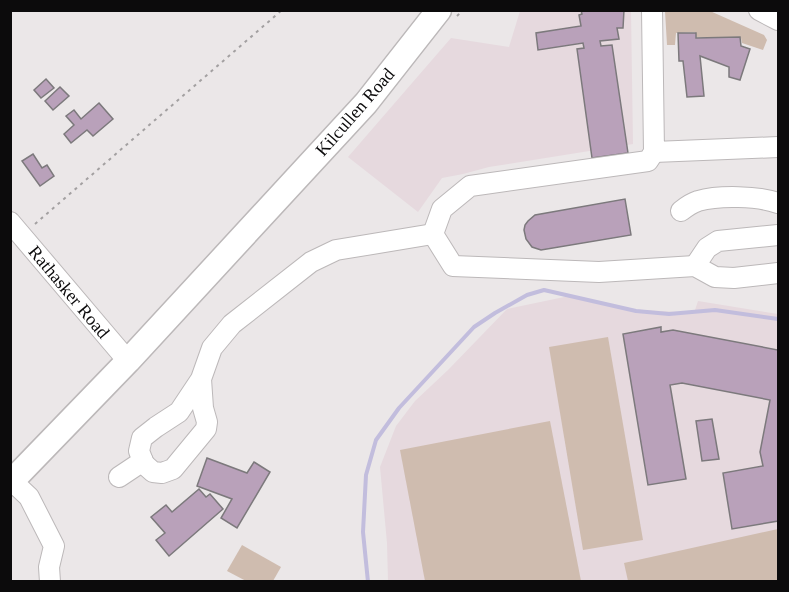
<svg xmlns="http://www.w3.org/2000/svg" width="789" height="592" viewBox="0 0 789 592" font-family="'Times New Roman',serif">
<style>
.built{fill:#e6d9de}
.green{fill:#cfbcaf}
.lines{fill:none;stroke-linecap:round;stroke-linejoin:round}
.stream{stroke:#c2bddd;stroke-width:4}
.building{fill:#b9a1ba;stroke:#7c797c;stroke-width:1.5}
.minor-casing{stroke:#bcb8b9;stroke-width:22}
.major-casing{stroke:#bcb8b9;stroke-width:27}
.path{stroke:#a3a0a1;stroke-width:2;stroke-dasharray:3 4.5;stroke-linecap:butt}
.minor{stroke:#fff;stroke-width:20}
.major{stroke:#fff;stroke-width:24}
.labels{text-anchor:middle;stroke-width:4.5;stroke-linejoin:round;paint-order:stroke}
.street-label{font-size:18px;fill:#0c0b0c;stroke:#fff}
</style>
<rect width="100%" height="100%" fill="#ebe7e8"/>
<!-- built -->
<g class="built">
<polygon points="520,11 631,11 633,144 489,167 463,174 442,178 418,212 348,157 451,38 509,47"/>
<polygon points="569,296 627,309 694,313 698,301 778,314 778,581 388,581 387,543 380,467 396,426 415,401 448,370 507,309"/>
</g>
<!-- green -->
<g class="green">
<polygon points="665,11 710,11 764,35 767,40 763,50 742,43 741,38 696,37 695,32 676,33 675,45 667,45"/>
<polygon points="608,337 643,540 583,550 549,347"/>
<polygon points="550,421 581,581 425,581 400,450"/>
<polygon points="778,529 778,581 628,581 624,563"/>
<polygon points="242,545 281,567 273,581 246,581 227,571"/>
</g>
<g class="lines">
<!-- stream -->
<polyline class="stream" points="368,582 363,532 366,475 376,440 399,408 474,327 495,313 527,295 544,290 636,311 669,314 715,310 778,319"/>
</g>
<!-- building -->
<g class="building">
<polygon points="581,10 624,10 623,28 617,28 619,39 600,41 601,46 612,45 628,153 592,158 577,49 584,48 583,43 538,50 536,33 581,26 579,15 582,14"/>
<polygon points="678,33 696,33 696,38 740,37 741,46 750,49 740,80 729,77 729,67 700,56 704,96 687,97 683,61 679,61"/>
<polygon points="46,79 54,88 41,98 34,90"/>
<polygon points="60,87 69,96 53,110 45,101"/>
<polygon points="99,103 113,119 93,136 87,130 71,143 64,134 74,125 66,116 74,110 81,119"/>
<polygon points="33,154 42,168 47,165 54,176 40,186 22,161"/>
<polygon points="625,199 631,235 541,250 532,247 526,239 524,230 525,225 528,221 535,215"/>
<polygon points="661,327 661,332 673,330 778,350 778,521 732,529 723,473 763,466 760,452 770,400 682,383 670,385 686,479 648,485 623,334"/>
<polygon points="712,419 719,459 702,461 696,421"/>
<polygon points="207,458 247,473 254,462 270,472 237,528 221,518 232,499 197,486"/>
<polygon points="199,489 206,497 210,494 223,509 169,556 156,540 165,533 151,517 166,505 172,512"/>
</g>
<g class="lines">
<!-- minor casing -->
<g class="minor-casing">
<g id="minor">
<polyline points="652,10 654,152 778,147"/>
<polyline points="759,10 778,20"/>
<polyline points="654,152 648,161 470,186 442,209 433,234 453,266 599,272 695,266 715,277 734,278 778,273"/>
<path d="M681,211C686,207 692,203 698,201C719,195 758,196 778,203"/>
<polyline points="10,222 128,361"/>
<polyline points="695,266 707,248 718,241 778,235"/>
<polyline points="201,379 203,408 207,422 206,429 173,469 162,473 153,472 144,464 139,451 142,438 156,427 179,412 201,379 212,348 232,324 311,262 336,250 433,234"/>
<polyline points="119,477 143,461"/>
<polyline points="12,481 29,497 54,546 49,567 50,582"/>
</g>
</g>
<!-- major casing -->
<g class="major-casing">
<polyline id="major" points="10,483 128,361 366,103 439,10"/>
</g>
<!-- path -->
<g class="path">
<polyline points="457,16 463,10"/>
<polyline points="35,224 282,10"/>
</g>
<!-- minor -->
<use href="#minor" class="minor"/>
<!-- major -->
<use href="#major" class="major"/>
</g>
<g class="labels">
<!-- street labels -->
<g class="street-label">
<text transform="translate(355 112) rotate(-49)" y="6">Kilcullen Road</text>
<text transform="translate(69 292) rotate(50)" y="6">Rathasker Road</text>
</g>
</g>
<!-- border -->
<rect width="789" height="592" fill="none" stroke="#0c0b0c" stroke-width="24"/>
</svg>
